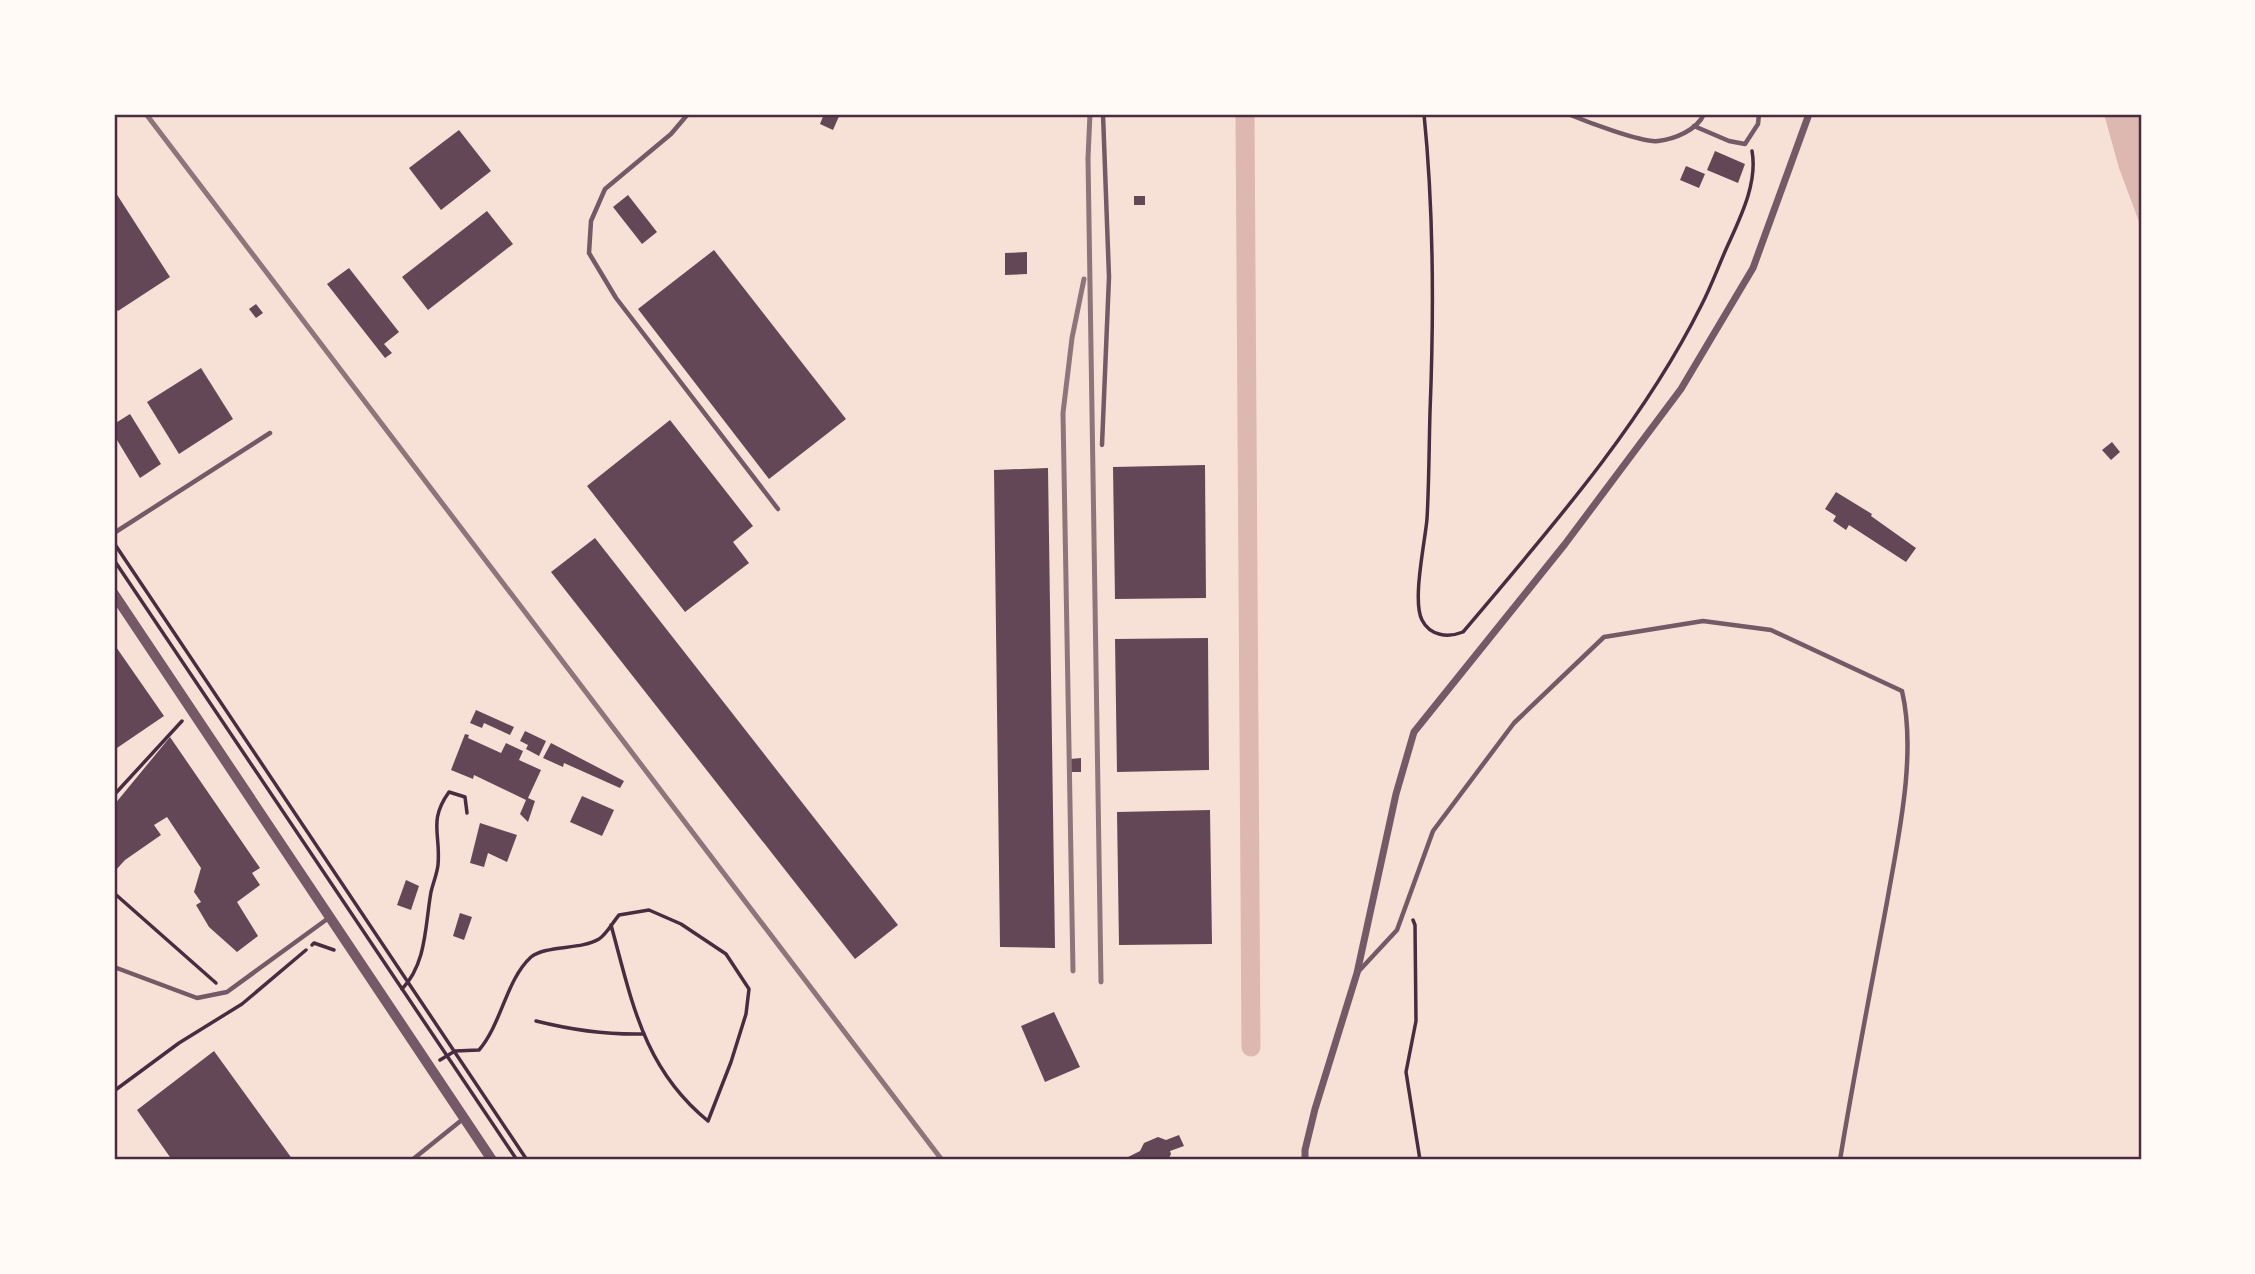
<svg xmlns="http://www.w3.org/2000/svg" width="2255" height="1274" viewBox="0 0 2255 1274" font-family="Georgia,serif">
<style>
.water{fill:#dcb8b0}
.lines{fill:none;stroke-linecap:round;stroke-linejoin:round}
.canal{stroke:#dcb8b0;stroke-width:19}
.building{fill:#644757}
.path{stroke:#4a2c40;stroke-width:3.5}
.service{stroke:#755966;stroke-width:4.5}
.minor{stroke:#755966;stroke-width:7}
.tertiary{stroke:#755966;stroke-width:10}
.rail{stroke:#8f747c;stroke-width:5}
.neatline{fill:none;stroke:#4a2c40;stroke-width:2.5}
</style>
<rect width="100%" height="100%" fill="#f7e1d7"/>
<!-- water -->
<polygon class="water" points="2104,114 2141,114 2141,227 2119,168"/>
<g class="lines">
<!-- canal -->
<polyline class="canal" points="1245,114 1251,1047"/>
</g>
<!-- building -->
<g class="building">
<polygon points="824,114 840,114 833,130 820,124"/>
<polygon points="459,130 491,171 441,210 409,168"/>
<polygon points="1715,151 1745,164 1738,183 1707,170"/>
<polygon points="1686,166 1705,174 1699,188 1680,180"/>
<polygon points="114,190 170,277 118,311 115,307 114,308"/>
<polygon points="628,195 657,232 642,244 613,207"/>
<rect x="1134" y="196" width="11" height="9"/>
<polygon points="487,211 513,244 428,310 402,277"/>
<polygon points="714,250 846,419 769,479 638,309"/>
<polygon points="1027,252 1027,274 1005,275 1005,253"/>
<polygon points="349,268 399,332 384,344 392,353 385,358 327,284"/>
<polygon points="256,304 263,313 256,318 249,309"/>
<polygon points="201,368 233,419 179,454 147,402"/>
<polygon points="130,414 161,464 140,478 114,435 114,424"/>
<polygon points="670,420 753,526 733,542 749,563 685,612 587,486"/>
<polygon points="2112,442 2120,452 2111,460 2102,450"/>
<polygon points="1205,465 1206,598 1115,599 1113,467"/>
<polygon points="1048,468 1055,948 1000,947 994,470"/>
<polygon points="1836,492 1872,514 1871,516 1916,548 1906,562 1849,525 1846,530 1833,521 1836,516 1825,509"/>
<polygon points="595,538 898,925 855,959 551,572"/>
<polygon points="1208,638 1209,770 1117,772 1115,639"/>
<polygon points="114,644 164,716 114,750"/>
<polygon points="476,710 514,727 510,735 484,723 482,728 470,723"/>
<polygon points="525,731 546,741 539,756 526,749 528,745 520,741"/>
<polygon points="465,734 469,735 468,738 501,753 506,743 523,751 519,760 541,770 528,798 535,801 528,822 520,814 526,800 474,775 473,779 451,770"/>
<polygon points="170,737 260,868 252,873 260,885 237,902 258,936 237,952 209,927 196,905 201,902 194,892 201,868 167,817 154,825 161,835 125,860 115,871 114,869 114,805"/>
<polygon points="551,743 624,781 620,788 564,763 563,767 543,758"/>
<polygon points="1081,758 1081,772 1070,772 1070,759"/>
<polygon points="582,796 614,810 602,836 570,822"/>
<polygon points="1210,810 1212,944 1119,945 1117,812"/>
<polygon points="480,823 517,835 507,862 488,853 484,867 470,863"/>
<polygon points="406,880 419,886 411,910 397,905"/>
<polygon points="460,913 472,917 464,940 453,936"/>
<polygon points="1054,1012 1080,1067 1045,1082 1021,1026"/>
<polygon points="214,1051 293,1160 172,1160 137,1110"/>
<polygon points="1179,1135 1184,1146 1170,1151 1171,1154 1168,1160 1129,1160 1128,1157 1140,1151 1144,1143 1158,1137 1166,1140"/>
</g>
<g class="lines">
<!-- path -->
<g class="path">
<path d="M1424,114C1434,213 1434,313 1430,412C1429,448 1429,484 1427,519C1425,542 1412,601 1422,620C1430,636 1448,638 1463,632C1549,530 1641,426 1701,306C1711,287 1718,267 1727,247C1740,218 1758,183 1752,151"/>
<polyline points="114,543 527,1160"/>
<polyline points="114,560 517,1160"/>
<polyline points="114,795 182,721"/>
<polyline points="114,893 216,983"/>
<polyline points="1413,920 1415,925 1416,1021 1406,1072 1420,1160"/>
<polyline points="312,945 314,943 334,950"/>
<path d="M402,989C427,963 425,925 431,892C433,883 437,874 438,865C441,834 428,821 449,792L465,797L467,813"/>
<path d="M536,1021C572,1030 606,1035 644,1034"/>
<path d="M440,1060L455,1051L479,1050C502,1023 506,980 531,957C546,945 581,950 599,939C606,935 613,922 619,915L649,910L681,924L726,954L749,989L746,1014L731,1062L708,1121C643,1068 632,1001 611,925"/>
<polyline points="114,1091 179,1043 242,1004 306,950"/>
</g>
<!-- service -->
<g class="service">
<polyline points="688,114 671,134 605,189 591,221 589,253 616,298 778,509"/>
<path d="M1568,114C1585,121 1642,143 1658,141C1675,139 1697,130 1704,114"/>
<polyline points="1694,126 1729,141 1745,144 1758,124 1759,114"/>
<polyline points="1102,445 1109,277 1103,114"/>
<polyline points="114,533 270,433"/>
<polyline points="114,967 197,998 227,992 330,917"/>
<path d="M1358,972L1397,930L1433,831L1514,723L1604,637L1703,621L1771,630L1902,691C1917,755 1898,838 1887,902C1871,988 1854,1074 1840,1160"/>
<polyline points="412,1160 463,1119"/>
</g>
<!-- minor -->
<polyline class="minor" points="1305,1160 1305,1150 1315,1109 1357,973 1396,794 1414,732 1565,544 1681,389 1753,268 1809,114"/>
<!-- tertiary -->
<polyline class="tertiary" points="114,594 492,1160"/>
<!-- rail -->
<g class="rail">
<polyline points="146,114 942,1160"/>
<polyline points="1090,114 1088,158 1101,982"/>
<polyline points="1073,971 1063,413 1072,338 1084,279"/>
</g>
</g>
<!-- border -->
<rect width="2255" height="1274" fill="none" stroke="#fffaf5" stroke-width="231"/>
<rect x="116" y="116" width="2024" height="1042" class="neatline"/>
</svg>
